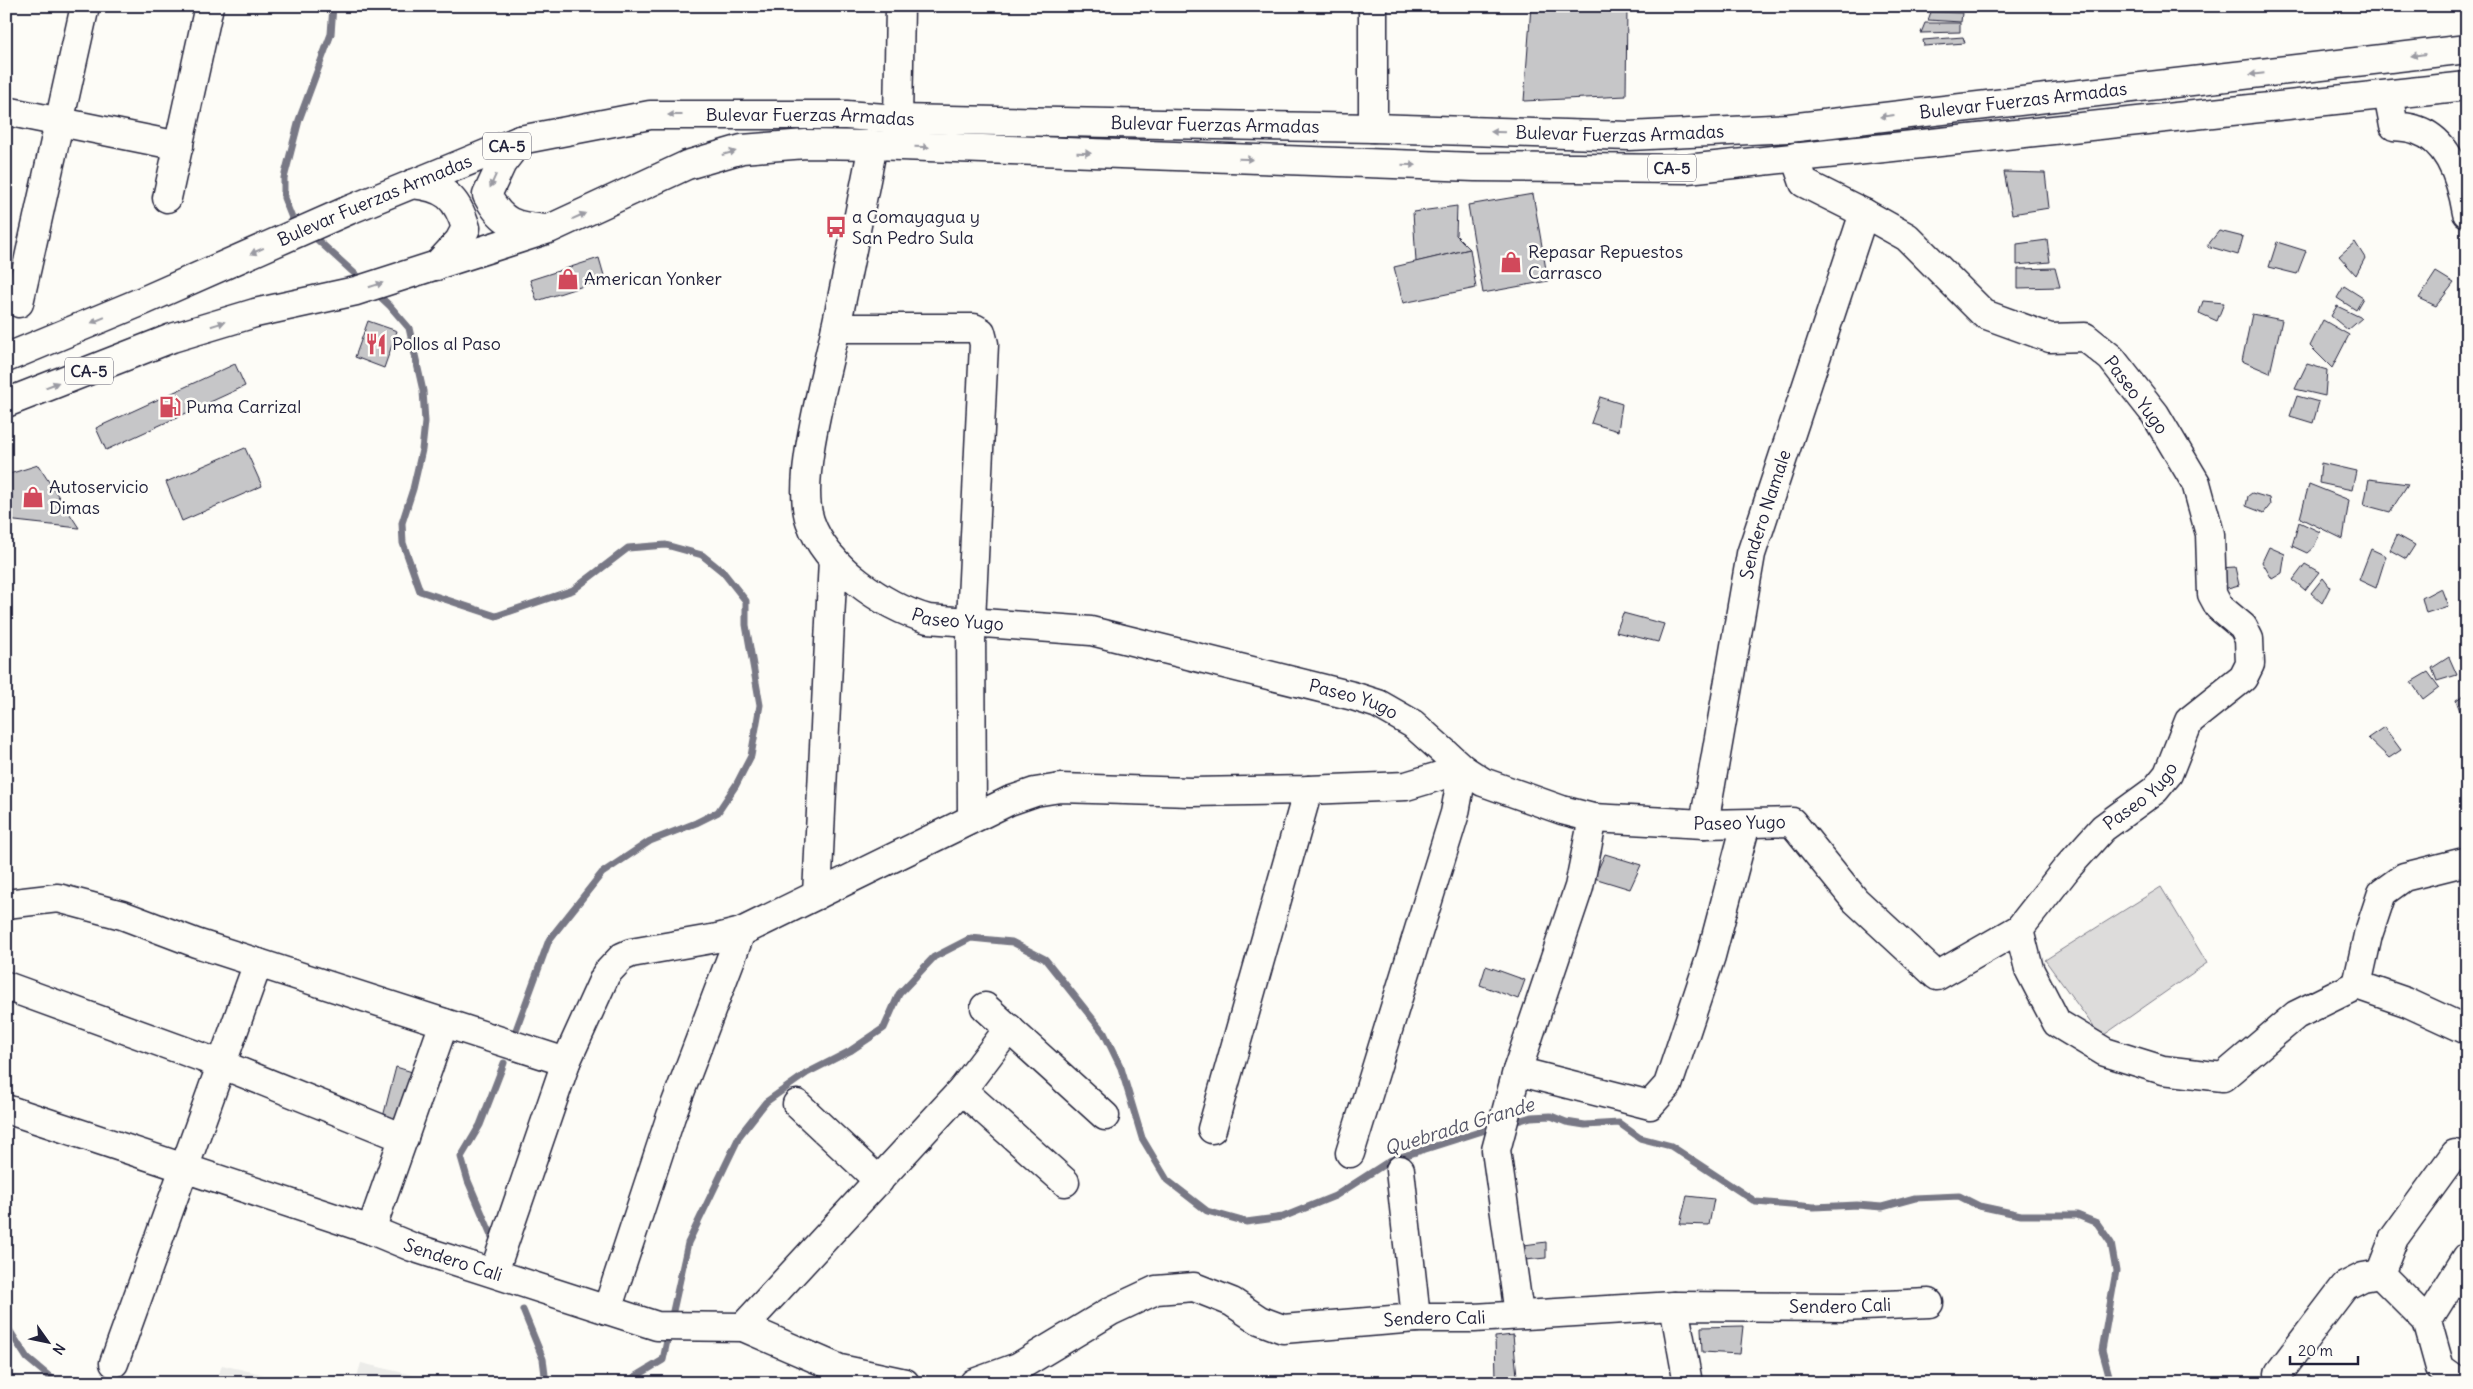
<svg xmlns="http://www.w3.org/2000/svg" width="2473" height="1389" viewBox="0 0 2473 1389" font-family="Delius,sans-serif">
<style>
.built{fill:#ecece9}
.green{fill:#dddcdb;stroke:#807f8b}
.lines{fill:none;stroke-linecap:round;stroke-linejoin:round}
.stream{stroke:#787885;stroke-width:7}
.building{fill:#c6c6c8;stroke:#22223b}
.minor-casing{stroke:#22223b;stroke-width:31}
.highway-casing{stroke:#22223b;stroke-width:31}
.minor{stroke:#fdfcf7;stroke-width:28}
.highway{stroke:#fdfcf7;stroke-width:28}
.oneway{fill:#9a9aa2}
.labels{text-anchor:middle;stroke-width:5;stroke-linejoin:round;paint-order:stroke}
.shield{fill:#fdfcf7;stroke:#646373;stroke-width:1}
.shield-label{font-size:16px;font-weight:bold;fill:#22223b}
.street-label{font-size:18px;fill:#22223b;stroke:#fdfcf7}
.poi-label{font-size:18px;fill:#22223b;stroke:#fdfcf7;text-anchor:start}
.water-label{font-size:19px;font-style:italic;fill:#545466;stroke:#fdfcf7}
</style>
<rect width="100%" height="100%" fill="#fdfcf7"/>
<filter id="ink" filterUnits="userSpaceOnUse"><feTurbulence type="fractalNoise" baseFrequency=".02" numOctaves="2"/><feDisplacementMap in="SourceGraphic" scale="10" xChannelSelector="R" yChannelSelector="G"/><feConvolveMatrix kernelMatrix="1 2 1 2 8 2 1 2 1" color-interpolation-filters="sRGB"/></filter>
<g filter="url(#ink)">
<!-- built -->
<g class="built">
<polygon points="361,1363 434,1380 435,1383 330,1383 356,1380"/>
<polygon points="222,1365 299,1383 216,1383"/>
</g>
<!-- green -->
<polygon class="green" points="2161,887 2207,963 2101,1037 2045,960"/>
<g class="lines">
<!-- stream -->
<g class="stream">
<polyline points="301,225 292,218 284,198 284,178 299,120 331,34 333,6"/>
<polyline points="311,234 364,282"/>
<polyline points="374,291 390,306 409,328 423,391 425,422 422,450 413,489 402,523 403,543 420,591 496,616 573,590 628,548 666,545 702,555 723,572 746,601 746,625 760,705 751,756 736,785 718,812 696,823 650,841 602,873 549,940 516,1030"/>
<polyline points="1511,1123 1531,1117 1551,1116 1566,1122 1585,1125 1619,1123 1640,1138 1671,1146 1756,1202 1814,1207 1857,1205 1882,1207 1915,1198 1959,1196 1979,1206 2021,1215 2077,1215 2097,1223 2111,1243 2116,1271 2102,1350 2111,1383"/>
<polyline points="495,1244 468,1181 461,1157 480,1125 504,1063"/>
<polyline points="523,1310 543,1359 546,1383"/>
<polyline points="671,1320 688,1243 740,1135 766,1102 807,1073 850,1051 884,1028 899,994 934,957 971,938 1012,942 1045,959 1104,1033 1121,1068 1142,1138 1167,1180 1207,1211 1246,1222 1283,1217 1335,1196 1391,1160 1495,1127"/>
<polyline points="6,1325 27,1358 57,1383"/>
<polyline points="625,1383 663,1360 669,1331"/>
</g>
</g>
<!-- building -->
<g class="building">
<polygon points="1531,6 1627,6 1626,96 1524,101"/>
<polygon points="1927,6 1959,6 1959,9 1927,8"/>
<polygon points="1931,12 1962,13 1961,22 1928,20"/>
<polygon points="1925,23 1960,23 1960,32 1921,33"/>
<polygon points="1963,37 1965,43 1924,46 1923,40"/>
<polygon points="2004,172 2045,173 2049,208 2012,214"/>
<polygon points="1533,194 1548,281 1483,293 1468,205"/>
<polygon points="1457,206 1456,235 1470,249 1416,262 1413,212"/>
<polygon points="2219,231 2243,237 2238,255 2207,246"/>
<polygon points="2047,240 2050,262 2017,265 2017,244"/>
<polygon points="2277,242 2306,251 2297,274 2269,267"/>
<polygon points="2355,242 2365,258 2356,275 2339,256"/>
<polygon points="1470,249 1476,288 1403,303 1394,267"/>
<polygon points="599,258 605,279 537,301 530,280"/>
<polygon points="2055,268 2060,287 2018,288 2018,269"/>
<polygon points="2436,272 2454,283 2436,306 2419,298"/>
<polygon points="2344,286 2363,298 2356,310 2337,298"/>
<polygon points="2203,301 2224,303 2217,321 2199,313"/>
<polygon points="2337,306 2362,318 2348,330 2331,316"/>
<polygon points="2252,314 2282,320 2270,373 2242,361"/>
<polygon points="2323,320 2349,335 2332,368 2310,346"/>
<polygon points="368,321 397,331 384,368 355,357"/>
<polygon points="235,364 245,386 106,450 96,428"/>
<polygon points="2307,364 2327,370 2325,396 2295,389"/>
<polygon points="2297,396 2319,402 2313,423 2290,416"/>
<polygon points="1600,397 1622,404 1618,431 1591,423"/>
<polygon points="245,448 262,486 182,521 166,482"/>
<polygon points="2321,463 2356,471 2352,490 2319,483"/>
<polygon points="38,465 79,528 6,520 6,475"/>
<polygon points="2369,479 2408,484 2390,512 2364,505"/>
<polygon points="2309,484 2349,500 2343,539 2300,518"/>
<polygon points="2252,493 2269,498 2270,505 2264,513 2246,506 2248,496"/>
<polygon points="2299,522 2320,532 2314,547 2307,553 2292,546"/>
<polygon points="2397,535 2415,545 2406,559 2390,550"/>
<polygon points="2269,547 2285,554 2282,573 2272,579 2262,562"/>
<polygon points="2371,549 2386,556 2376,588 2359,580"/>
<polygon points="2305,564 2319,572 2305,590 2293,580"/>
<polygon points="2235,567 2239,585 2220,590 2219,568"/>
<polygon points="2323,578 2330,587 2322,603 2311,593"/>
<polygon points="2441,588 2448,606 2426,613 2422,598"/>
<polygon points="1623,613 1664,624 1658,642 1616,632"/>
<polygon points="2449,657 2457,675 2437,681 2432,668"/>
<polygon points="2428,672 2439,687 2423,699 2411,682"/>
<polygon points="2467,693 2467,717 2463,719 2456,700"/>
<polygon points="2384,727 2401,750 2389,758 2368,738"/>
<polygon points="1605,854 1641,865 1630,889 1594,878"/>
<polygon points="1486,966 1525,980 1518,999 1480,985"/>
<polygon points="396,1067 422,1075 406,1126 383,1117"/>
<polygon points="1687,1196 1714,1199 1709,1225 1680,1224"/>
<polygon points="1546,1242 1546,1258 1525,1260 1524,1245"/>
<polygon points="1743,1326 1740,1354 1702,1352 1701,1327"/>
<polygon points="1513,1335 1517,1376 1496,1378 1495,1337"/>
</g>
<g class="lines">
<!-- minor casing -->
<g class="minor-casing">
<g id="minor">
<polyline points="1373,6 1373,128"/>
<path d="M2388,95L2394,126C2402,127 2410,127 2417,130C2450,141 2462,184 2467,213"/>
<polyline points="6,111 179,146"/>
<polyline points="898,119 900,6"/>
<path id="s1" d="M873,145C861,205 849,266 836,327C827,373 795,478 810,521C826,567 883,606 928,619L1091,631L1353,696L1378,704L1413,724L1463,769L1483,782L1562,810L1593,818L1704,824L1792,822L1855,900L1937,976L2019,929L2067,868L2103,828L2155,790L2168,774L2189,721L2243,678L2250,664L2249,639L2243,627L2219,607L2212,594L2210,534L2196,483L2155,414L2111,358L2085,337L2050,338L1984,314L1907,237L1864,213L1804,183L1795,157"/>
<polyline points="167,198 209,6"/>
<polyline points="19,303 85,6"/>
<polyline points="836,328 974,328 981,332 984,344 971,621 972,818"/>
<path id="s2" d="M1704,824L1751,554L1864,213"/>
<polyline points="817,895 833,559"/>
<polyline points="6,904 58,898 122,915 196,943 566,1062"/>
<polyline points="2019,929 2029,969 2057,1023 2105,1052 2163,1070 2223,1077 2296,1015 2357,985 2406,1002 2467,1030"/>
<polyline points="2357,985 2368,935 2382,893 2404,877 2464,862 2467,863"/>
<polyline points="6,986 223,1065 404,1138"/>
<polyline points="985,1007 1105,1116"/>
<polyline points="1517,1071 1650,1105 1668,1085 1711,956 1746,824"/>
<polyline points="962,1090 1065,1182"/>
<polyline points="797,1104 879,1181"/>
<path id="s3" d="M6,1109L371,1230L412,1247L657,1326L743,1327L840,1369L905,1383"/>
<polyline points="1212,1129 1308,790"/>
<polyline points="1400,1170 1416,1318"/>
<polyline points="371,1230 444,1023"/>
<polyline points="494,1272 566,1062 606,974 622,957 631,953 717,938 741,932 1009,801 1035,792 1060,788 1191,792 1308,790 1406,786 1463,769 1455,813 1350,1153"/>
<polyline points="1674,1306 1688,1383"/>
<polyline points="607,1310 671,1116 741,932"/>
<polyline points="1519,1314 1496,1150 1517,1071 1579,887 1593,818"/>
<polyline points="2427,1321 2380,1274 2394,1238 2455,1154"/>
<polyline points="743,1327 962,1090 1009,1028"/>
<polyline points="114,1363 258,963"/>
<polyline points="2279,1373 2345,1286 2363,1277 2380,1274"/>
<path id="s4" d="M974,1383L1018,1367L1111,1311L1156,1290L1194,1287L1232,1302L1259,1320L1283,1329L1416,1318H1474L1674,1306L1843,1307L1929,1303"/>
<polyline points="2461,1383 2440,1368 2427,1321 2467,1257"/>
</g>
</g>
<!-- highway casing -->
<g class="highway-casing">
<g id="highway">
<path d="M520,140L502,163L487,195C502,224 515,226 546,229"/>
<path d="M412,184C444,187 457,197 466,228L459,241L436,266"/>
<path id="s5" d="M6,358L143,301L349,210L520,140L650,115H846L898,119L1373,128L1629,136L1789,128L2467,49"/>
<polyline points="6,403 172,338 255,313 356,291 549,229 687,165 742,149 806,144 873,145 1475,167 1687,169 2467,86"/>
</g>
</g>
<!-- minor -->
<use href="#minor" class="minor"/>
<!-- highway -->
<use href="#highway" class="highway"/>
</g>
<!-- one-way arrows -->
<defs><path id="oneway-solid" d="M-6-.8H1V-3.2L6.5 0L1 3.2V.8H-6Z" transform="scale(1.25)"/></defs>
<g class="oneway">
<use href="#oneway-solid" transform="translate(2418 55) rotate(173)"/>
<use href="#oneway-solid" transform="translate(2257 74) rotate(174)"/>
<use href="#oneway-solid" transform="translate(675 115) rotate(180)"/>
<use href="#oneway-solid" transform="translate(1887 116) rotate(173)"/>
<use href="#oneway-solid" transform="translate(1498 132) rotate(-178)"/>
<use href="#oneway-solid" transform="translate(922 147) rotate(2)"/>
<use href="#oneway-solid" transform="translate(729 153) rotate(-15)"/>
<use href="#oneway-solid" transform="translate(1084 153) rotate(2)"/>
<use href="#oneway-solid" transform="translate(1246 159) rotate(2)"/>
<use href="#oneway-solid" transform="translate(1409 165) rotate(2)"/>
<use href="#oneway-solid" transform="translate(493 181) rotate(114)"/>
<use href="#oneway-solid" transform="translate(579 216) rotate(-24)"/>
<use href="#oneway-solid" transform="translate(257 251) rotate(156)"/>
<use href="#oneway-solid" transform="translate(376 285) rotate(-17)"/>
<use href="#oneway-solid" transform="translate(98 320) rotate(157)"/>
<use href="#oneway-solid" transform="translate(218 324) rotate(-17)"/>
<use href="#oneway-solid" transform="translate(52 385) rotate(-21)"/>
</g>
</g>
<!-- icons -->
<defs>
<g id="bus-bare" transform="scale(1.725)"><path d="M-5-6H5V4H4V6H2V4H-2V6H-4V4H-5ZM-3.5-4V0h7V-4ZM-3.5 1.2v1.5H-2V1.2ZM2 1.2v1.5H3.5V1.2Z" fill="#d1495b" stroke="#fdfcf7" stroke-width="2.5" paint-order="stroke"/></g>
<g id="shop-bare" transform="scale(1.725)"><path d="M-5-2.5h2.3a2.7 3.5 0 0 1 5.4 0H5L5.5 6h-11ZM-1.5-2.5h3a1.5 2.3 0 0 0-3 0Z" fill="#d1495b" stroke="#fdfcf7" stroke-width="2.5" paint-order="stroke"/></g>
<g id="restaurant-bare" transform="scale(1.725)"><path d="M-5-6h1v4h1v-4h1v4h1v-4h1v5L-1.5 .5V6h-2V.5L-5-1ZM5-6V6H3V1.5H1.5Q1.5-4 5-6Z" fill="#d1495b" stroke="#fdfcf7" stroke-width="2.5" paint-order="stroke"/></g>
<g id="fuel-bare" transform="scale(1.725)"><path d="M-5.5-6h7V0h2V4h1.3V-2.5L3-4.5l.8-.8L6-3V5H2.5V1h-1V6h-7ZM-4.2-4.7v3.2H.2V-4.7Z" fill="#d1495b" stroke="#fdfcf7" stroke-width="2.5" paint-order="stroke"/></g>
</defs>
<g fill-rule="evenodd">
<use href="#bus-bare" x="836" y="227"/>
<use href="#shop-bare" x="1511" y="262"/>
<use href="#shop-bare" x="568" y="279"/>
<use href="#restaurant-bare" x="376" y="344"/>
<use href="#fuel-bare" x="170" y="407"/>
<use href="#shop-bare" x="33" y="497"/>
</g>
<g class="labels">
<!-- shield labels -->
<g class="shield">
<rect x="483" y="132.5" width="48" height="27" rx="4"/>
<rect x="1648" y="154.5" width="48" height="27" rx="4"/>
<rect x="65" y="357.5" width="48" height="27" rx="4"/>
</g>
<g class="shield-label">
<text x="507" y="152">CA-5</text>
<text x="1672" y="174">CA-5</text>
<text x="89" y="377">CA-5</text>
</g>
<!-- street labels -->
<g class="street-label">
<text dy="6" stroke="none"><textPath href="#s5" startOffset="2066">Bulevar Fuerzas Armadas</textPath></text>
<text dy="6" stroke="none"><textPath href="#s5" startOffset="851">Bulevar Fuerzas Armadas</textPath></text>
<text dy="6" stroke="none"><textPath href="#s5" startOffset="1256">Bulevar Fuerzas Armadas</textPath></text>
<text dy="6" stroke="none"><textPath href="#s5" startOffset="1661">Bulevar Fuerzas Armadas</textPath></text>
<text dy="6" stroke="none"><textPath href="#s5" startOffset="401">Bulevar Fuerzas Armadas</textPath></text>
<text transform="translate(2136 395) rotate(53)" y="6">Paseo Yugo</text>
<text dy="6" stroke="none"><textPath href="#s2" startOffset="316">Sendero Namale</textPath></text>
<text dy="6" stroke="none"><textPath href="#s1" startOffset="571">Paseo Yugo</textPath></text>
<text dy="6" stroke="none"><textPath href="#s1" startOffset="976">Paseo Yugo</textPath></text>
<text dy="6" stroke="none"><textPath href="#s1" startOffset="1935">Paseo Yugo</textPath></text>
<text dy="6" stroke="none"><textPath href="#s1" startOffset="1395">Paseo Yugo</textPath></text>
<text dy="6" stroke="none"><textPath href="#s3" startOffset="472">Sendero Cali</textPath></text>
<text dy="6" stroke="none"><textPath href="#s4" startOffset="900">Sendero Cali</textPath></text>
<text dy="6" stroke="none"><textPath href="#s4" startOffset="494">Sendero Cali</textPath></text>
</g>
<!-- poi labels -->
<g class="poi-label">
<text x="852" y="223">a Comayagua y<tspan x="852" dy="21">San Pedro Sula</tspan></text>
<text x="1528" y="258">Repasar Repuestos<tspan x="1528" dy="21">Carrasco</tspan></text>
<text x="584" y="285">American Yonker</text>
<text x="392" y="350">Pollos al Paso</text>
<text x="186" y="413">Puma Carrizal</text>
<text x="49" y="493">Autoservicio<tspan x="49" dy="21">Dimas</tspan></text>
</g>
<!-- water labels -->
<g class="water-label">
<text transform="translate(1459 1126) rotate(-17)" y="7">Quebrada Grande</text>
</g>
</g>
<!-- margin -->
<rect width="2473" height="1389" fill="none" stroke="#fdfcf7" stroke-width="25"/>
<rect x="12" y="12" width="2448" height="1364" fill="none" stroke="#22223b" stroke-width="2" filter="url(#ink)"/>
<!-- north arrow -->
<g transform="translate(48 1342) rotate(123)" stroke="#fdfcf7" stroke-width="4" paint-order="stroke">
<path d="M0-4L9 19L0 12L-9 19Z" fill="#22223b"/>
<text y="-8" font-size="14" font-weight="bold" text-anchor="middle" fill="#22223b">N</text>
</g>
<!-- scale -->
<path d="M2290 1356v8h68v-8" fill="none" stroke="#22223b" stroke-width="2.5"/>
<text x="2298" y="1356" font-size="15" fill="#22223b" stroke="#fdfcf7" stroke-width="4" paint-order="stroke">20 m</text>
</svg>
